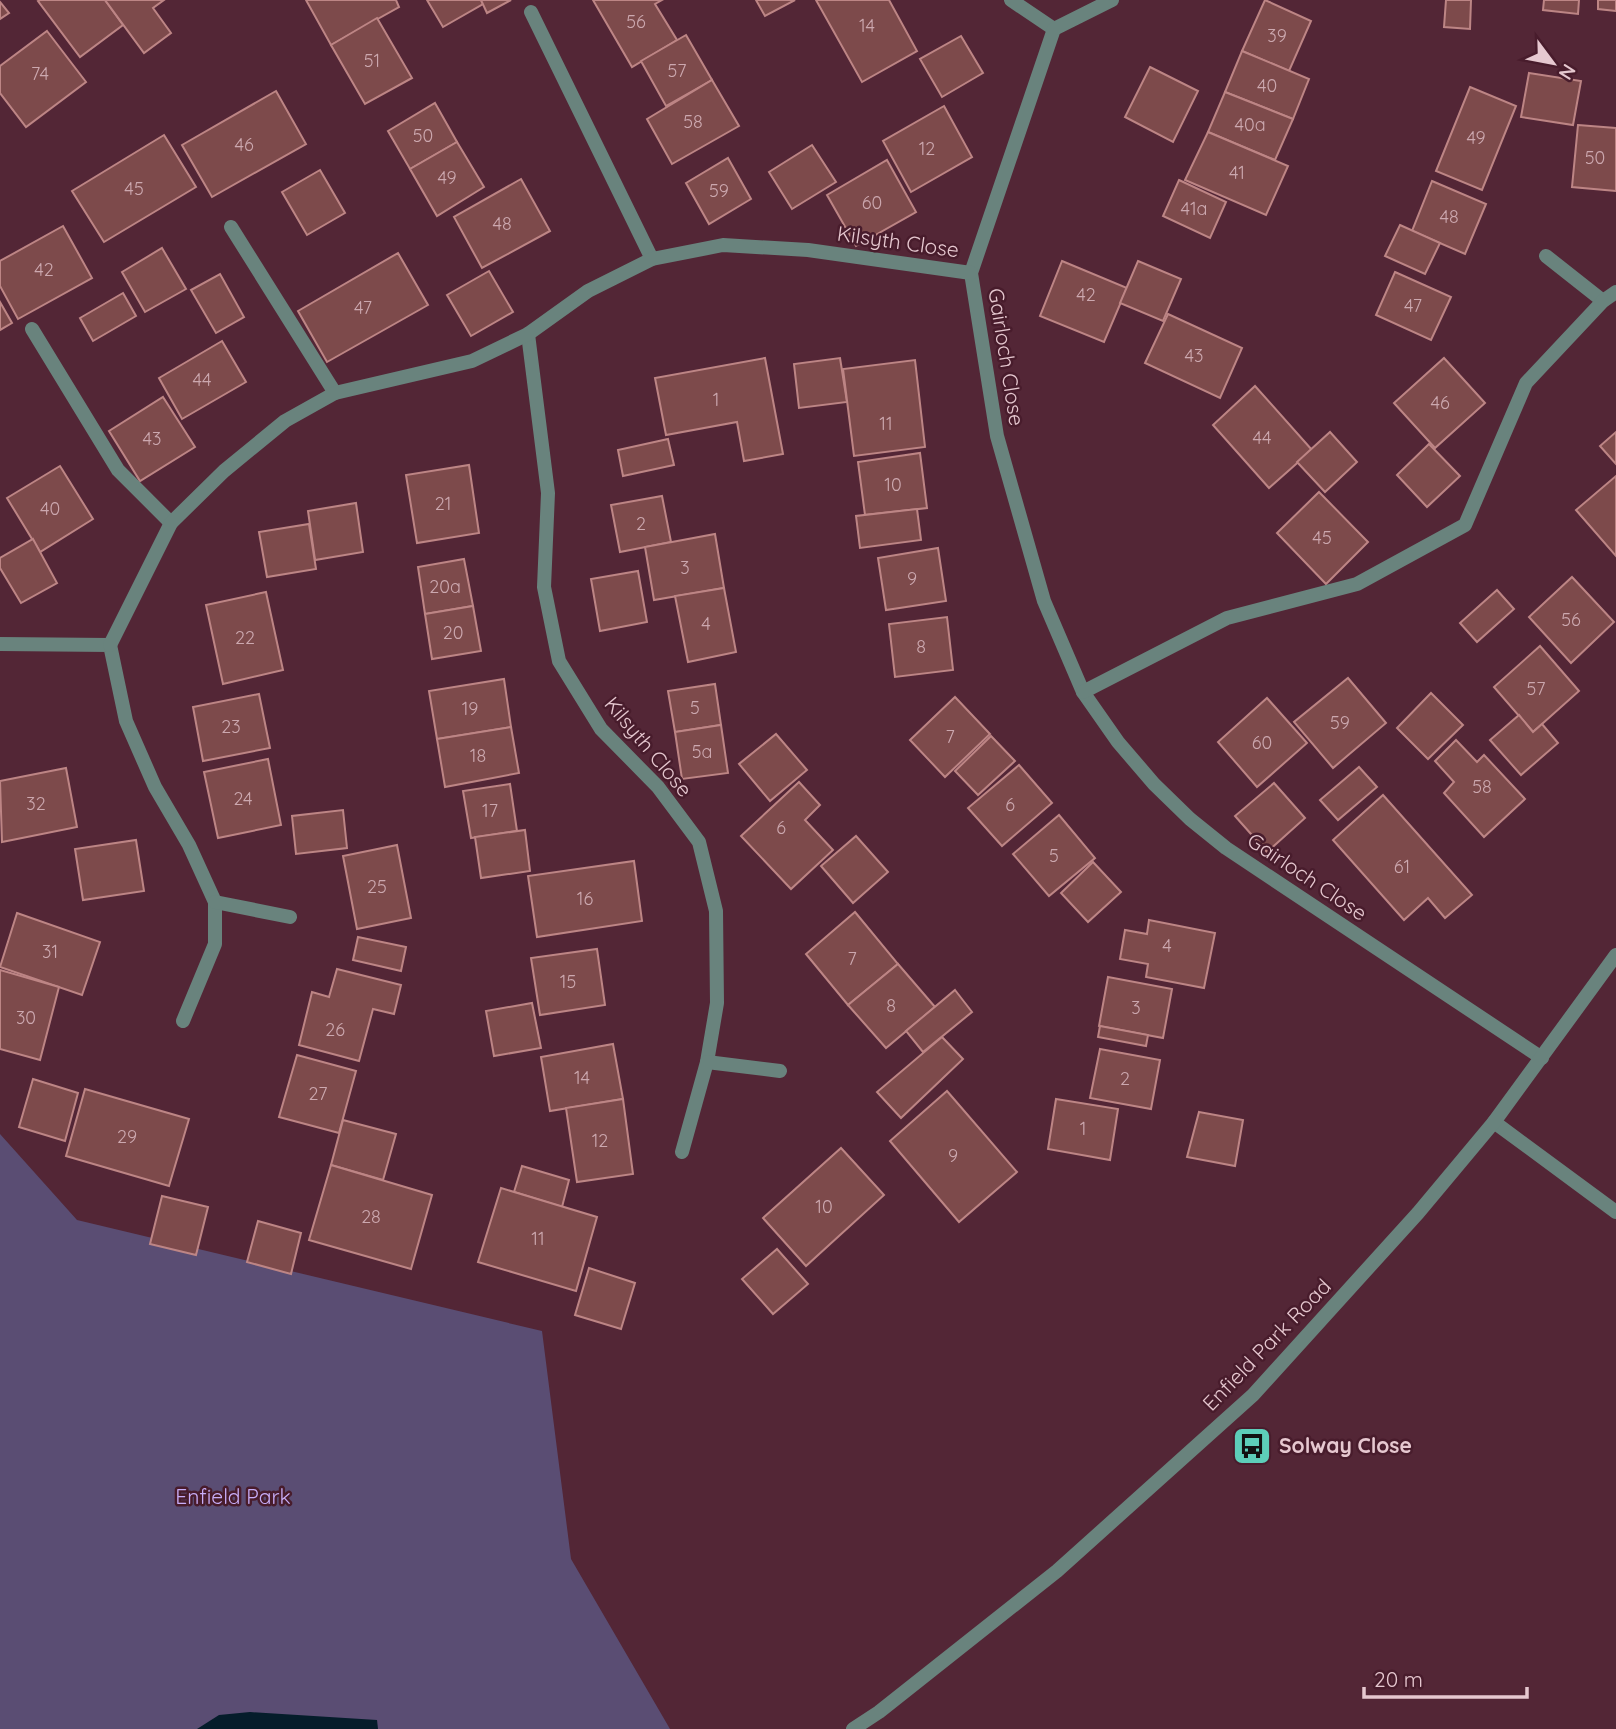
<svg xmlns="http://www.w3.org/2000/svg" width="1616" height="1729" viewBox="0 0 1616 1729" font-family="Quicksand,sans-serif">
<style>
.green{fill:#5a4d73}
.water{fill:#051d2b}
.building{fill:#7d4a4b;stroke:#bd8585;stroke-width:2}
.lines{fill:none;stroke-linecap:round;stroke-linejoin:round}
.service{stroke:#69837d;stroke-width:14}
.minor{stroke:#69837d;stroke-width:14}
.tertiary{stroke:#69837d;stroke-width:14}
.labels{text-anchor:middle;stroke-width:5;stroke-linejoin:round;paint-order:stroke}
.number-label{font-size:18px;fill:#cca8af}
.street-label{font-size:21px;fill:#e6c8d0;stroke:#481c2c}
.poi-label{font-size:21px;font-weight:bold;fill:#e6c8d0;stroke:#481c2c;text-anchor:start}
.park-label{font-size:21px;fill:#c8aef9;stroke:#481c2c}
</style>
<rect width="100%" height="100%" fill="#532636"/>
<!-- green -->
<polygon class="green" points="0,1134 77,1220 542,1331 571,1559 670,1729 0,1729"/>
<!-- water -->
<polygon class="water" points="250,1712 377,1720 378,1729 197,1729 219,1715"/>
<!-- building -->
<g class="building">
<polygon points="40,0 105,0 123,25 80,57 38,1"/>
<polygon points="105,0 164,0 153,8 171,33 144,53"/>
<polygon points="306,0 396,0 399,7 331,45"/>
<polygon points="427,0 481,0 483,4 443,27"/>
<polygon points="481,0 511,0 487,13"/>
<polygon points="593,0 662,0 655,4 677,40 632,67"/>
<polygon points="756,0 795,0 765,16"/>
<polygon points="816,0 889,0 917,51 862,82"/>
<polygon points="1265,0 1311,21 1289,71 1242,51"/>
<polygon points="1446,0 1471,0 1470,29 1444,27"/>
<polygon points="1544,0 1579,0 1578,14 1543,10"/>
<polygon points="1598,0 1616,0 1616,11 1598,9"/>
<polygon points="0,2 9,13 0,19"/>
<polygon points="377,18 412,78 365,104 331,45"/>
<polygon points="47,31 86,82 26,127 0,93 0,66"/>
<polygon points="686,35 712,80 666,106 641,61"/>
<polygon points="961,36 983,73 942,97 920,59"/>
<polygon points="1242,51 1309,79 1293,119 1225,92"/>
<polygon points="1150,67 1198,91 1173,142 1125,117"/>
<polygon points="1529,73 1581,81 1573,125 1521,117"/>
<polygon points="712,80 739,126 672,164 647,119"/>
<polygon points="1470,87 1516,106 1482,190 1436,171"/>
<polygon points="276,91 306,144 212,197 182,145"/>
<polygon points="1225,92 1293,119 1275,160 1208,132"/>
<polygon points="435,103 457,142 410,169 388,131"/>
<polygon points="944,106 972,157 911,192 883,141"/>
<polygon points="1578,125 1616,128 1616,191 1572,187"/>
<polygon points="1208,132 1288,166 1266,215 1185,180"/>
<polygon points="164,135 196,187 104,242 72,191"/>
<polygon points="457,142 484,187 437,216 410,169"/>
<polygon points="812,145 836,182 792,209 769,172"/>
<polygon points="728,158 751,199 709,224 686,183"/>
<polygon points="887,160 916,212 856,246 827,195"/>
<polygon points="320,170 345,213 307,235 282,192"/>
<polygon points="521,179 550,231 482,268 454,217"/>
<polygon points="1179,180 1226,202 1210,238 1163,216"/>
<polygon points="1432,181 1486,204 1465,254 1412,231"/>
<polygon points="1400,225 1440,243 1425,274 1385,256"/>
<polygon points="63,226 92,278 18,319 0,286 0,261"/>
<polygon points="162,248 186,289 145,312 122,272"/>
<polygon points="398,253 428,305 327,362 298,311"/>
<polygon points="1062,261 1127,288 1104,342 1040,316"/>
<polygon points="1138,261 1181,279 1163,321 1120,303"/>
<polygon points="489,271 513,312 471,336 447,295"/>
<polygon points="1395,272 1451,297 1431,340 1376,315"/>
<polygon points="220,274 244,317 216,333 191,290"/>
<polygon points="123,293 136,316 93,341 80,318"/>
<polygon points="0,302 12,323 0,330"/>
<polygon points="1168,314 1242,348 1220,398 1145,363"/>
<polygon points="222,341 246,382 182,419 159,378"/>
<polygon points="765,358 783,454 744,461 737,422 666,435 655,378"/>
<polygon points="840,358 847,402 799,408 794,364"/>
<polygon points="1444,358 1485,403 1435,448 1394,403"/>
<polygon points="915,360 925,447 854,456 843,369"/>
<polygon points="1255,386 1312,450 1269,488 1213,425"/>
<polygon points="163,397 195,447 140,481 109,431"/>
<polygon points="1330,432 1357,462 1325,492 1297,462"/>
<polygon points="1616,432 1616,464 1600,446"/>
<polygon points="668,439 674,465 623,476 618,450"/>
<polygon points="1429,444 1460,476 1427,507 1397,475"/>
<polygon points="920,453 927,508 865,515 858,462"/>
<polygon points="469,465 479,533 417,543 406,475"/>
<polygon points="60,466 93,519 40,552 7,498"/>
<polygon points="1616,476 1616,556 1576,510"/>
<polygon points="1319,492 1368,542 1326,584 1277,533"/>
<polygon points="662,496 671,542 620,552 611,505"/>
<polygon points="356,503 363,552 315,560 308,511"/>
<polygon points="917,509 921,540 860,548 856,516"/>
<polygon points="309,524 316,569 267,577 259,532"/>
<polygon points="715,534 724,588 654,600 645,547"/>
<polygon points="33,539 57,583 21,603 0,568 0,558"/>
<polygon points="938,548 946,601 886,610 878,558"/>
<polygon points="464,559 473,606 425,614 418,567"/>
<polygon points="638,571 647,622 600,631 591,579"/>
<polygon points="1572,577 1614,622 1571,663 1529,617"/>
<polygon points="724,588 736,652 688,662 675,596"/>
<polygon points="1497,590 1514,609 1477,642 1460,623"/>
<polygon points="266,592 283,670 223,684 206,605"/>
<polygon points="473,606 481,651 432,659 425,614"/>
<polygon points="947,617 953,670 895,677 889,624"/>
<polygon points="1540,646 1579,691 1533,732 1494,687"/>
<polygon points="1348,678 1386,723 1333,768 1294,722"/>
<polygon points="504,679 511,727 437,739 429,691"/>
<polygon points="715,684 721,725 675,732 668,691"/>
<polygon points="1431,693 1463,725 1428,759 1397,728"/>
<polygon points="259,694 270,748 203,761 193,707"/>
<polygon points="955,697 990,734 945,777 910,740"/>
<polygon points="1267,698 1307,743 1257,787 1218,742"/>
<polygon points="1519,715 1533,732 1542,724 1558,743 1521,775 1490,740"/>
<polygon points="721,725 728,773 682,779 675,732"/>
<polygon points="511,727 519,773 445,787 437,739"/>
<polygon points="776,734 807,770 770,801 739,764"/>
<polygon points="991,736 1015,761 978,795 955,771"/>
<polygon points="1456,740 1477,762 1484,755 1525,799 1484,837 1444,793 1454,782 1435,761"/>
<polygon points="268,759 281,825 218,838 204,772"/>
<polygon points="1019,765 1052,803 1002,846 968,808"/>
<polygon points="1359,767 1377,787 1338,820 1320,800"/>
<polygon points="66,768 77,827 2,842 0,781"/>
<polygon points="799,782 820,805 805,820 833,850 791,889 741,836"/>
<polygon points="1274,783 1305,818 1267,852 1235,816"/>
<polygon points="510,784 517,831 471,838 463,791"/>
<polygon points="1383,795 1472,895 1445,918 1428,898 1404,920 1333,840"/>
<polygon points="343,810 347,848 296,854 292,816"/>
<polygon points="1059,815 1095,858 1049,896 1013,854"/>
<polygon points="525,830 530,871 481,878 475,837"/>
<polygon points="856,836 888,872 853,903 821,866"/>
<polygon points="136,840 144,891 83,900 75,849"/>
<polygon points="397,845 411,918 357,929 343,856"/>
<polygon points="634,861 642,921 537,937 528,876"/>
<polygon points="1093,862 1121,892 1088,922 1061,893"/>
<polygon points="855,912 898,964 848,1005 806,954"/>
<polygon points="17,913 100,942 82,995 0,967"/>
<polygon points="1149,920 1215,933 1204,988 1146,977 1148,964 1120,959 1125,930 1147,934"/>
<polygon points="358,937 406,947 401,971 353,960"/>
<polygon points="597,949 605,1005 540,1015 531,958"/>
<polygon points="898,964 935,1007 886,1048 848,1005"/>
<polygon points="337,969 401,985 394,1014 373,1009 359,1061 299,1045 312,992 329,997"/>
<polygon points="0,970 59,987 40,1060 0,1049"/>
<polygon points="1108,977 1172,989 1163,1038 1099,1026"/>
<polygon points="955,990 972,1012 923,1052 906,1031"/>
<polygon points="532,1003 541,1048 494,1056 486,1011"/>
<polygon points="1100,1026 1148,1035 1146,1046 1098,1037"/>
<polygon points="942,1037 963,1059 901,1118 877,1092"/>
<polygon points="613,1044 623,1099 550,1111 541,1057"/>
<polygon points="1100,1049 1160,1060 1151,1109 1090,1098"/>
<polygon points="297,1055 356,1071 339,1133 279,1117"/>
<polygon points="33,1079 78,1093 65,1141 19,1127"/>
<polygon points="85,1089 189,1119 169,1186 66,1156"/>
<polygon points="947,1091 1017,1172 959,1222 890,1141"/>
<polygon points="623,1099 633,1174 577,1182 566,1108"/>
<polygon points="1056,1099 1118,1109 1110,1160 1048,1149"/>
<polygon points="1199,1112 1243,1120 1235,1166 1187,1157"/>
<polygon points="343,1120 396,1134 383,1180 331,1165"/>
<polygon points="841,1148 884,1195 806,1266 763,1218"/>
<polygon points="331,1165 432,1195 411,1269 309,1240"/>
<polygon points="522,1166 569,1180 562,1207 514,1192"/>
<polygon points="501,1188 597,1217 576,1291 478,1262"/>
<polygon points="162,1196 208,1207 196,1255 150,1244"/>
<polygon points="258,1221 301,1233 291,1274 247,1262"/>
<polygon points="777,1249 808,1284 773,1314 742,1279"/>
<polygon points="589,1268 635,1283 621,1329 575,1315"/>
</g>
<g class="lines">
<!-- service -->
<g class="service">
<polyline points="231,227 335,393"/>
<polyline points="32,329 118,470 171,523"/>
</g>
<!-- minor -->
<g class="minor">
<polyline points="1011,0 1054,29"/>
<polyline points="1112,0 1054,29 971,273 997,436 1044,601 1083,692 1118,742 1154,784 1190,819 1226,848 1542,1058"/>
<polyline points="531,12 652,259"/>
<polyline points="1546,256 1603,301"/>
<polyline points="528,334 548,493 544,587 559,661 601,729 658,787 699,842 716,911 717,1003 707,1062"/>
<polyline points="0,644 110,645 126,721 155,787 189,845 215,902 215,944 183,1021"/>
<polyline points="110,645 171,523 224,471 285,421 335,393 472,361 528,334 588,291 652,259 723,245 808,250 971,273"/>
<polyline points="1083,692 1227,618 1357,584 1465,525 1526,383 1603,301 1616,292"/>
<polyline points="215,902 290,917"/>
<polyline points="1494,1122 1616,1212"/>
<polyline points="682,1152 707,1062 780,1071"/>
</g>
<!-- tertiary -->
<polyline class="tertiary" points="853,1729 879,1712 1057,1571 1253,1395 1418,1213 1494,1122 1616,955"/>
</g>
<!-- icons -->
<defs>
<g id="bus-square" transform="scale(2.0125)"><rect x="-9" y="-9" width="18" height="18" rx="4" fill="#5dceb9" stroke="#481c2c"/><path d="M-5-6H5V4H4V6H2V4H-2V6H-4V4H-5ZM-3.5-4V0h7V-4ZM-3.5 1.2v1.5H-2V1.2ZM2 1.2v1.5H3.5V1.2Z" fill="#111"/></g>
</defs>
<g fill-rule="evenodd">
<use href="#bus-square" x="1252" y="1446"/>
</g>
<g class="labels">
<!-- number labels -->
<g class="number-label">
<text x="636" y="28">56</text>
<text x="867" y="32">14</text>
<text x="1277" y="42">39</text>
<text x="372" y="67">51</text>
<text x="677" y="77">57</text>
<text x="40" y="80">74</text>
<text x="1267" y="92">40</text>
<text x="693" y="128">58</text>
<text x="1250" y="131">40a</text>
<text x="423" y="142">50</text>
<text x="1476" y="144">49</text>
<text x="244" y="151">46</text>
<text x="927" y="155">12</text>
<text x="1595" y="164">50</text>
<text x="1237" y="179">41</text>
<text x="447" y="184">49</text>
<text x="134" y="195">45</text>
<text x="719" y="197">59</text>
<text x="872" y="209">60</text>
<text x="1194" y="215">41a</text>
<text x="1449" y="223">48</text>
<text x="502" y="230">48</text>
<text x="44" y="276">42</text>
<text x="1086" y="301">42</text>
<text x="1413" y="312">47</text>
<text x="363" y="314">47</text>
<text x="1194" y="362">43</text>
<text x="202" y="386">44</text>
<text x="716" y="406">1</text>
<text x="1440" y="409">46</text>
<text x="886" y="430">11</text>
<text x="1262" y="444">44</text>
<text x="152" y="445">43</text>
<text x="893" y="491">10</text>
<text x="443" y="510">21</text>
<text x="50" y="515">40</text>
<text x="641" y="530">2</text>
<text x="1322" y="544">45</text>
<text x="685" y="574">3</text>
<text x="912" y="585">9</text>
<text x="445" y="593">20a</text>
<text x="1571" y="626">56</text>
<text x="706" y="630">4</text>
<text x="453" y="639">20</text>
<text x="245" y="644">22</text>
<text x="921" y="653">8</text>
<text x="1536" y="695">57</text>
<text x="695" y="714">5</text>
<text x="470" y="715">19</text>
<text x="1340" y="729">59</text>
<text x="231" y="733">23</text>
<text x="950" y="743">7</text>
<text x="1262" y="749">60</text>
<text x="702" y="758">5a</text>
<text x="478" y="762">18</text>
<text x="1482" y="793">58</text>
<text x="243" y="805">24</text>
<text x="36" y="810">32</text>
<text x="1010" y="811">6</text>
<text x="490" y="817">17</text>
<text x="781" y="834">6</text>
<text x="1054" y="862">5</text>
<text x="1402" y="873">61</text>
<text x="377" y="893">25</text>
<text x="585" y="905">16</text>
<text x="1167" y="952">4</text>
<text x="50" y="958">31</text>
<text x="852" y="965">7</text>
<text x="568" y="988">15</text>
<text x="891" y="1012">8</text>
<text x="1136" y="1014">3</text>
<text x="26" y="1024">30</text>
<text x="335" y="1036">26</text>
<text x="582" y="1084">14</text>
<text x="1125" y="1085">2</text>
<text x="318" y="1100">27</text>
<text x="1083" y="1135">1</text>
<text x="127" y="1143">29</text>
<text x="600" y="1147">12</text>
<text x="953" y="1162">9</text>
<text x="824" y="1213">10</text>
<text x="371" y="1223">28</text>
<text x="538" y="1245">11</text>
</g>
<!-- street labels -->
<g class="street-label">
<text transform="translate(898 242) rotate(8)" y="7">Kilsyth Close</text>
<text transform="translate(1006 357) rotate(81)" y="7">Gairloch Close</text>
<text transform="translate(648 747) rotate(50)" y="7">Kilsyth Close</text>
<text transform="translate(1307 877) rotate(34)" y="7">Gairloch Close</text>
<text transform="translate(1267 1345) rotate(-46)" y="7">Enfield Park Road</text>
</g>
<!-- poi labels -->
<g class="poi-label">
<text x="1279" y="1453">Solway Close</text>
</g>
<!-- park labels -->
<g class="park-label">
<text x="233" y="1504">Enfield Park</text>
</g>
</g>
<!-- north arrow -->
<g transform="translate(1553 63) rotate(122)" stroke="#481c2c" stroke-width="5" paint-order="stroke">
<path d="M0-5L12 26L0 18L-12 26Z" fill="#e6c8d0"/>
<text y="-10" font-size="19" font-weight="bold" text-anchor="middle" fill="#e6c8d0">N</text>
</g>
<!-- scale -->
<path d="M1364 1687v10h163v-10" fill="none" stroke="#e6c8d0" stroke-width="3.5"/>
<text x="1374" y="1687" font-size="21" fill="#e6c8d0" stroke="#481c2c" stroke-width="5" paint-order="stroke">20 m</text>
</svg>
